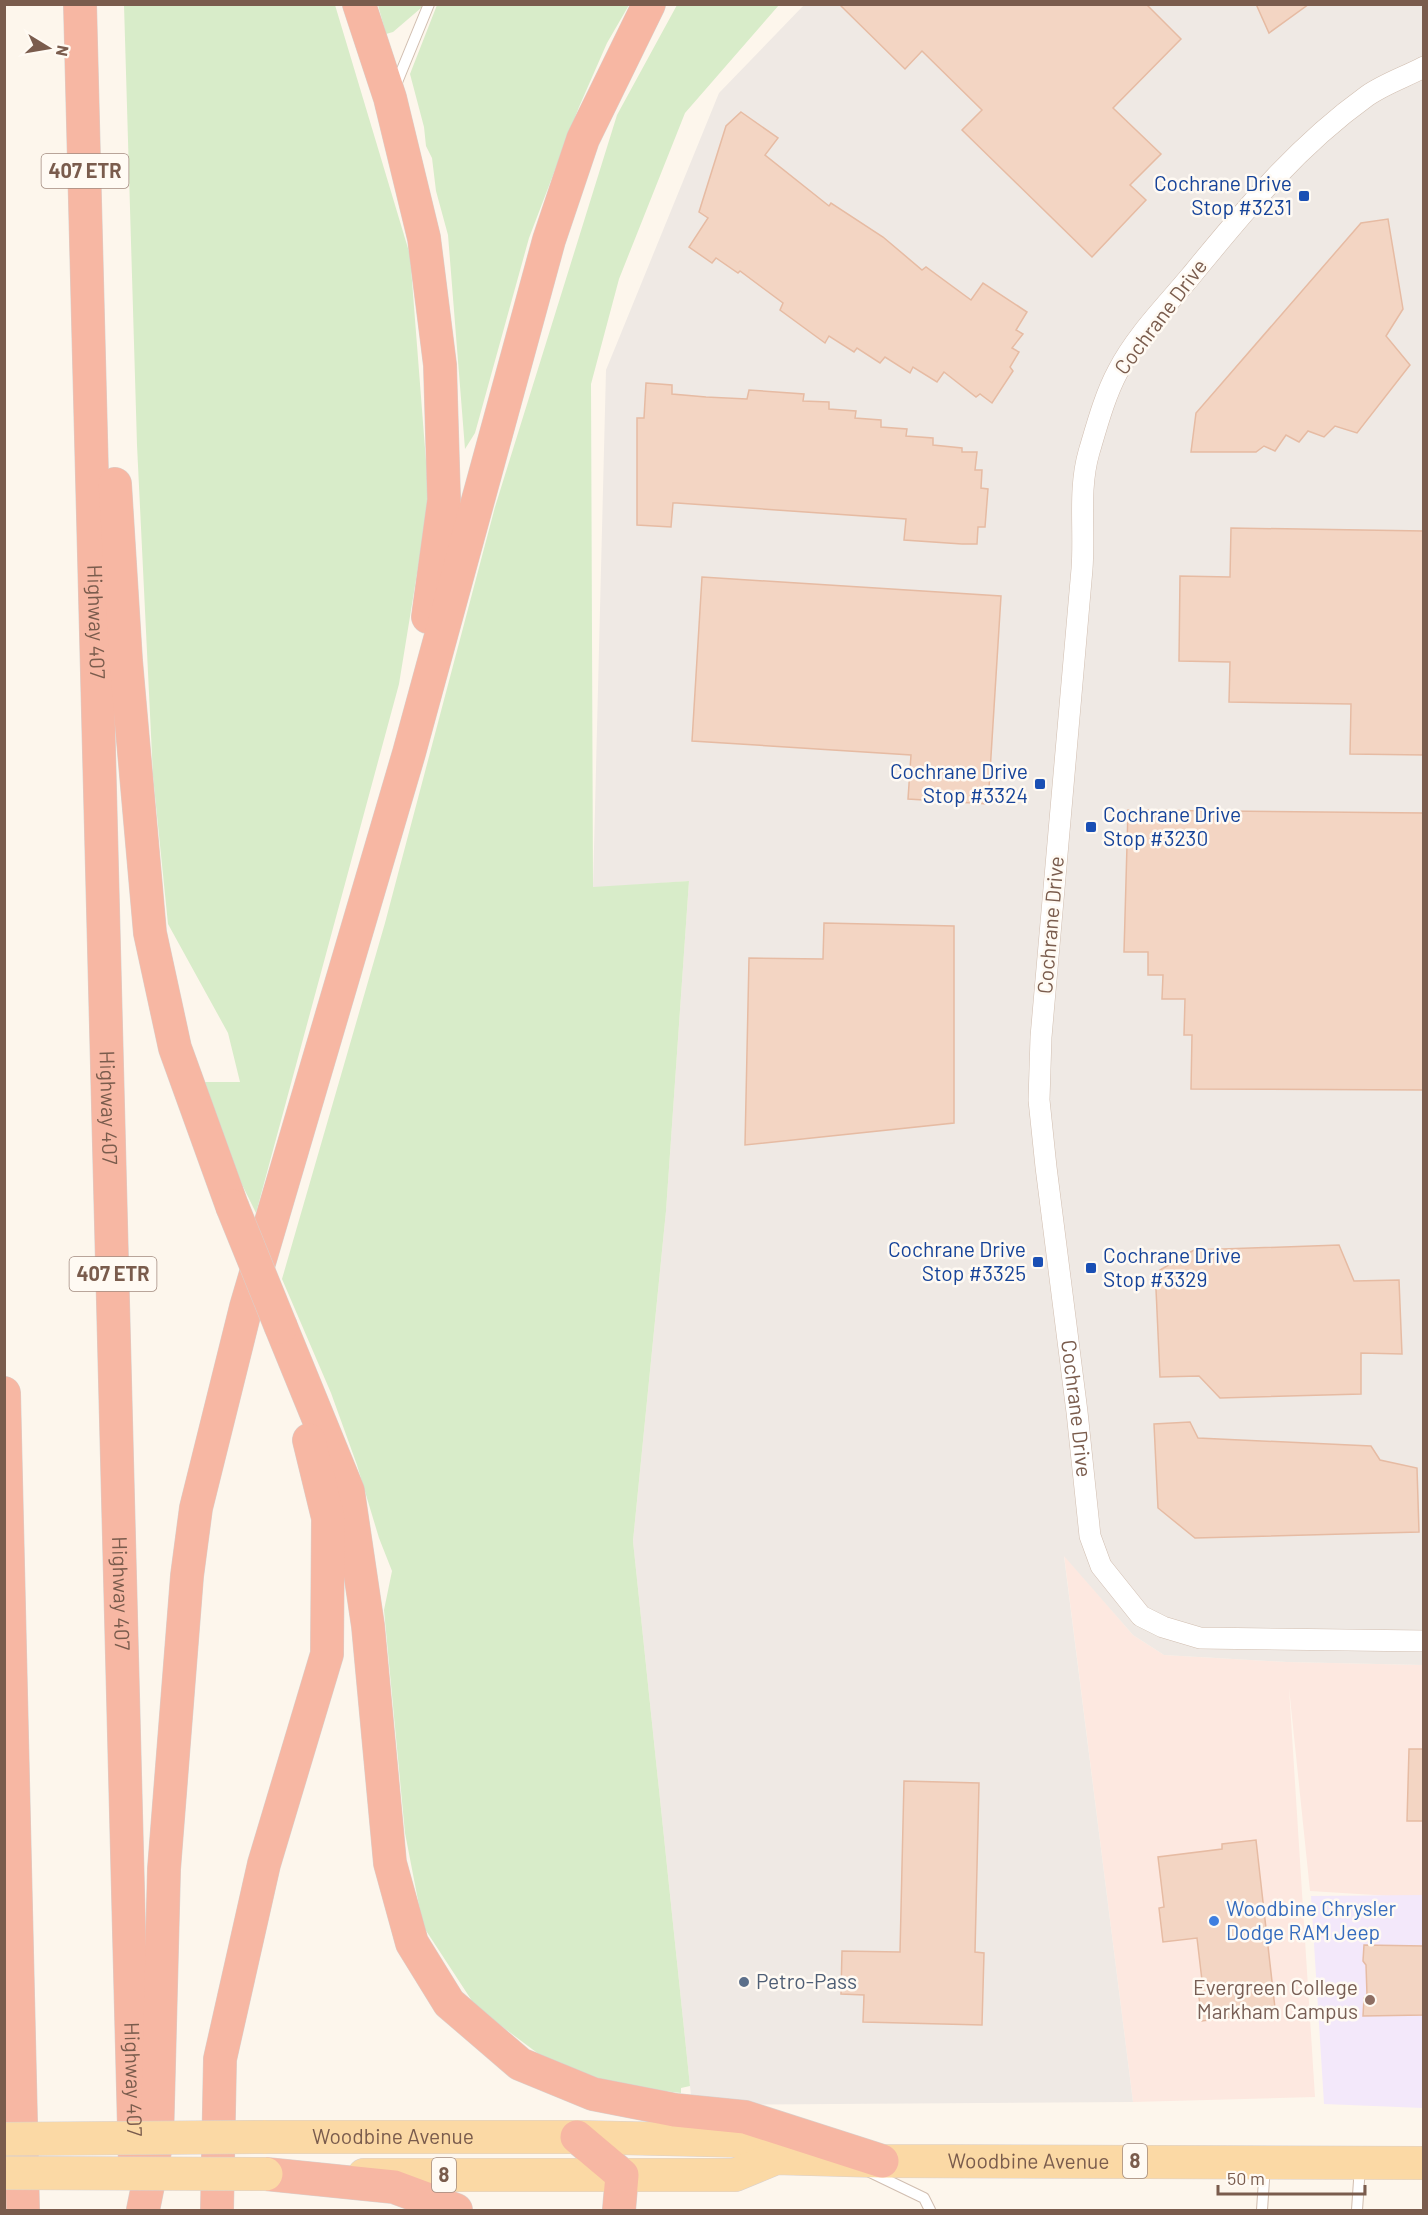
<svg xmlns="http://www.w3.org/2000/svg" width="1428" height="2215" viewBox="0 0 1428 2215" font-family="Barlow,sans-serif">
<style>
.commercial{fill:#fde8e0}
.industrial{fill:#efe9e4}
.education{fill:#f3e8fa}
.green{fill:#d8ecc9}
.building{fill:#f3d5c3;stroke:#e6bba3;stroke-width:1.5}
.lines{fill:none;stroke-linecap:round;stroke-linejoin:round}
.lane-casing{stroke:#d1beb0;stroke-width:12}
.street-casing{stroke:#d1beb0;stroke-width:22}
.primary-casing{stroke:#dad1cd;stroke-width:34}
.highway-casing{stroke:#dad1cd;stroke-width:34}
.lane{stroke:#fff;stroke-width:10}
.street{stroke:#fff;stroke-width:21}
.primary{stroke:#fbd9a5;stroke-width:33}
.highway{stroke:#f7b7a3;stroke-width:33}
.primary-bridge-casing{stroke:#dad1cd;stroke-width:34;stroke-linecap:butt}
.highway-bridge-casing{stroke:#dad1cd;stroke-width:34;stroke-linecap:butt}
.primary-bridge{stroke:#fbd9a5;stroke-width:33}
.highway-bridge{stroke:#f7b7a3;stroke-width:33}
.transit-dot{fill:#1a4fb4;stroke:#fffaf3;stroke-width:2}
.shop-dot{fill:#3f7fe0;stroke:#fffaf3;stroke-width:2}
.service-dot{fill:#5c6f8a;stroke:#fffaf3;stroke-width:2}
.education-dot{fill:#8d6e63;stroke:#fffaf3;stroke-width:2}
.labels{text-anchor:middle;stroke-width:5;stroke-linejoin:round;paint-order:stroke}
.shield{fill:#fffaf3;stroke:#a28b7f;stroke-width:1.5}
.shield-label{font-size:20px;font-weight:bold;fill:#7a5c4d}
.transit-label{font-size:21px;fill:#164399;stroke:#fffaf3;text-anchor:end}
.street-label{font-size:21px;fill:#7a5c4d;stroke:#fffaf3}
.shop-label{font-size:21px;fill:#366cbe;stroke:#fffaf3;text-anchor:start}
.service-label{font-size:21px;fill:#4e5e75;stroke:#fffaf3;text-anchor:start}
.education-label{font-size:21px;fill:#785e54;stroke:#fffaf3;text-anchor:end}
</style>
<rect width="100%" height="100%" fill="#fdf6ec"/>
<!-- commercial -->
<polygon class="commercial" points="1064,1555 1133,1635 1164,1655 1287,1662 1423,1665 1423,1898 1310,1891 1289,1688 1315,2097 1133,2102"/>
<!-- industrial -->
<polygon class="industrial" points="804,5 1423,5 1423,1665 1287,1662 1164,1655 1133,1635 1064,1556 1133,2102 692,2105 633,1541 666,1211 689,881 593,888 606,370 719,93"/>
<!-- education -->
<polygon class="education" points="1423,1895 1423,2108 1324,2104 1311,1896"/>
<!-- green -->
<g class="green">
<polygon points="124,5 335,5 410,255 429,500 399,684 256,1213 228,1156 205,1082 240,1082 228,1033 168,924 153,776 137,445"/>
<polygon points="378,5 422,5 421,8 393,32 386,34"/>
<polygon points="437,5 629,5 607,43 579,107 529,238 475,433 465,449 448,235 436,191 432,158 426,146 424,127 410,74"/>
<polygon points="677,5 779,5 685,113 619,279 591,384 593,887 689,881 666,1211 633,1541 690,2086 681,2088 681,2093 621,2086 560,2070 476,2007 423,1926 405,1833 384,1610 392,1571 379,1538 357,1465 331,1393 282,1279 385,923 495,507 617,115"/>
</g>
<!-- building -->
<g class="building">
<polygon points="839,4 1146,4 1181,39 1113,108 1161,154 1130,185 1146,200 1092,257 962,130 982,110 922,51 905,69"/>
<polygon points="1256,4 1309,4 1269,33"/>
<polygon points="741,112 778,138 765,155 829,206 831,203 883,237 922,270 926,267 971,300 983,283 1027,312 1016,330 1023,334 1012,348 1019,352 1010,367 1013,371 992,403 980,394 976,397 944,372 937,382 913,367 910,373 885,357 880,363 857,348 854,352 829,336 825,343 780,310 783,303 740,271 738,273 716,258 712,263 689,247 708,218 699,212 726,126"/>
<polygon points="1388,219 1403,309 1386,336 1410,365 1357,433 1335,426 1324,437 1308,431 1299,442 1286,435 1275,451 1264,446 1256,452 1191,452 1196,413 1361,223"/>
<polygon points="646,383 672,385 672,394 706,397 747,399 749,390 804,394 803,401 829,402 829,409 856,411 855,418 881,420 881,427 907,429 906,436 933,438 933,445 962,448 962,452 977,452 975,470 982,470 981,488 988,489 985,527 978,527 977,544 962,544 904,540 906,519 677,503 673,503 671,527 637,525 637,418 644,418"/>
<polygon points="1231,528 1424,531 1424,755 1350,754 1351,704 1229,702 1230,662 1179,661 1180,576 1230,577"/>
<polygon points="702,577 1001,596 988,804 908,799 911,755 692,741"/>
<polygon points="1128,810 1424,813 1424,1090 1191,1089 1192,1035 1184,1035 1185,999 1162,999 1163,975 1148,975 1148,952 1124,952"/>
<polygon points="824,923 954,926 954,1123 745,1145 749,958 823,959"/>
<polygon points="1339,1245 1354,1281 1399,1280 1402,1354 1361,1353 1361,1394 1220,1398 1199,1376 1160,1377 1156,1289 1160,1270 1194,1250"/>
<polygon points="1190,1422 1198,1438 1371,1446 1380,1460 1417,1468 1419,1532 1195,1538 1158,1508 1154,1424"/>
<polygon points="1409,1749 1424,1749 1424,1821 1407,1821"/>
<polygon points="904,1781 979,1783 975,1952 984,1953 982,2025 863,2022 864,1995 841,1994 842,1951 900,1952"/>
<polygon points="1256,1840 1275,2008 1262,2010 1263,2013 1202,2021 1198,1989 1203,1989 1197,1938 1163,1942 1159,1908 1164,1907 1158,1857 1222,1849 1222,1844"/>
<polygon points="1364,1945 1424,1946 1424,2015 1363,2016 1364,1998 1367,1995 1366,1965 1363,1961"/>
</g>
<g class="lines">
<!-- lane casing -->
<g class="lane-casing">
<g id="lane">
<polyline points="395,87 429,4"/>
<polyline points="870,2172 924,2198 930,2210"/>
<polyline points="1262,2210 1265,2165"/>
<polyline points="1357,2210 1360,2166"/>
</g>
</g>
<!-- street casing -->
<g class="street-casing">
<g id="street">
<path id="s1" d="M1424,67C1405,77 1384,84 1367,96C1296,147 1245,210 1190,277C1165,307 1136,336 1118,371C1105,395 1097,425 1089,452C1078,490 1085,530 1082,569L1041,1037L1039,1100L1046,1167L1077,1412L1090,1536L1101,1566L1141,1616L1163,1627L1200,1638L1424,1641"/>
</g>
</g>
<!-- primary casing -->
<g class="primary-casing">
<g id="primary">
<path id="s2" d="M263,2137H577L752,2141L776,2158"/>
<path id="s3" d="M364,2175H735L776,2158L882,2161L1424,2163"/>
</g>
</g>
<!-- highway casing -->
<g class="highway-casing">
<g id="highway">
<path id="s4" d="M80,4L135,2167"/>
<polyline points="359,4 390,98 424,238 440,365 444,500 428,617"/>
<polyline points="115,484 126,661 150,933 175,1048 232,1206"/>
<polyline points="281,1327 348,1491 368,1626 390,1863 412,1943 449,2003 520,2064 593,2094 675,2110 745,2117 882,2161"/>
<polyline points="4,1393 23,2210"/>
<polyline points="577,2137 622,2175 619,2210"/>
<polyline points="266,2174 394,2187 456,2210"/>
<polyline points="143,2210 157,2141 164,1869 187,1576 196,1508 246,1307 409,753 549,240 583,139 649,4"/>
<polyline points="217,2210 220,2059 264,1864 327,1654 328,1518 309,1440"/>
</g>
</g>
<!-- lane -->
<use href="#lane" class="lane"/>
<!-- street -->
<use href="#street" class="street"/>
<!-- primary -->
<use href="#primary" class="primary"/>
<!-- highway -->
<use href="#highway" class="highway"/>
<!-- primary-bridge casing -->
<g class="primary-bridge-casing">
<g id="primary-bridge">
<polyline points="4,2139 263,2137"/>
<polyline points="4,2173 266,2174"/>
</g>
</g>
<!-- highway-bridge casing -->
<g class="highway-bridge-casing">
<polyline id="highway-bridge" points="232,1206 281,1327"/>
</g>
<!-- primary-bridge -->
<use href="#primary-bridge" class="primary-bridge"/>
<!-- highway-bridge -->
<use href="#highway-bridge" class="highway-bridge"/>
</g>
<!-- markers -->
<g class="transit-dot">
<rect x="1298" y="190" width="12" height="12" rx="3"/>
<rect x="1034" y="778" width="12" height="12" rx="3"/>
<rect x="1085" y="821" width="12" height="12" rx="3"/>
<rect x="1032" y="1256" width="12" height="12" rx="3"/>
<rect x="1085" y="1262" width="12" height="12" rx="3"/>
</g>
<circle class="shop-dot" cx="1214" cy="1921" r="6"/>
<circle class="service-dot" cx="744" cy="1982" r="6"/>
<circle class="education-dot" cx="1370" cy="2000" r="6"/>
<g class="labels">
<!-- shield labels -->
<g class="shield">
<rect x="41.5" y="154" width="87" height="34" rx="4.5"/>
<rect x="69.5" y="1257" width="87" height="34" rx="4.5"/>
<rect x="1123" y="2144" width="24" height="34" rx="4.5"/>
<rect x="432" y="2158" width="24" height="34" rx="4.5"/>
</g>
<g class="shield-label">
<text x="85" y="178">407 ETR</text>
<text x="113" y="1281">407 ETR</text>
<text x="1135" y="2168">8</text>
<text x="444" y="2182">8</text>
</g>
<!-- transit labels -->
<g class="transit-label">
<text x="1292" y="191">Cochrane Drive<tspan x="1292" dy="24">Stop #3231</tspan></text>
<text x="1028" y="779">Cochrane Drive<tspan x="1028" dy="24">Stop #3324</tspan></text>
<text x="1103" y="822" text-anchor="start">Cochrane Drive<tspan x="1103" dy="24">Stop #3230</tspan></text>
<text x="1026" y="1257">Cochrane Drive<tspan x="1026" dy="24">Stop #3325</tspan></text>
<text x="1103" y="1263" text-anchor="start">Cochrane Drive<tspan x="1103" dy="24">Stop #3329</tspan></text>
</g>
<!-- street labels -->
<g class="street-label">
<text transform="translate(1161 317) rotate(-53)" y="7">Cochrane Drive</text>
<text dy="7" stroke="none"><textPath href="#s4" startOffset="618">Highway 407</textPath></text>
<text transform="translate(1051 925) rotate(-85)" y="7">Cochrane Drive</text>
<text dy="7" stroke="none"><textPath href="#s4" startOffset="1104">Highway 407</textPath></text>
<text dy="7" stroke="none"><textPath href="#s1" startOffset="1484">Cochrane Drive</textPath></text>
<text dy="7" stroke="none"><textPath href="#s4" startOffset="1590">Highway 407</textPath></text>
<text dy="7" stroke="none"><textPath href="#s4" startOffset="2076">Highway 407</textPath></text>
<text dy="7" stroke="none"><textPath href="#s2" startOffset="130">Woodbine Avenue</textPath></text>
<text dy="7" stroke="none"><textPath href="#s3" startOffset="668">Woodbine Avenue</textPath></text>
</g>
<!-- shop labels -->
<g class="shop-label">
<text x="1226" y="1916">Woodbine Chrysler<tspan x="1226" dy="24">Dodge RAM Jeep</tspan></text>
</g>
<!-- service labels -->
<g class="service-label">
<text x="756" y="1989">Petro-Pass</text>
</g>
<!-- education labels -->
<g class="education-label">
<text x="1358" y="1995">Evergreen College<tspan x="1358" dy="24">Markham Campus</tspan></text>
</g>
</g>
<!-- border -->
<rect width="1428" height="2215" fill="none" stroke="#7a5c4d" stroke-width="12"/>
<!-- north arrow -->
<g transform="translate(48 48) rotate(101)" stroke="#fffaf3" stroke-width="4.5" paint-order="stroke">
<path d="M0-4.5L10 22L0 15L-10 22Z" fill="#7a5c4d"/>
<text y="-9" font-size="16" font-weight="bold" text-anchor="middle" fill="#7a5c4d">N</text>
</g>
<!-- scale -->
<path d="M1218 2185v9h147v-9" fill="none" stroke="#7a5c4d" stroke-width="3"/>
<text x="1227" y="2185" font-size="18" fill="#7a5c4d" stroke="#fffaf3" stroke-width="4.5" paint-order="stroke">50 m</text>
</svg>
